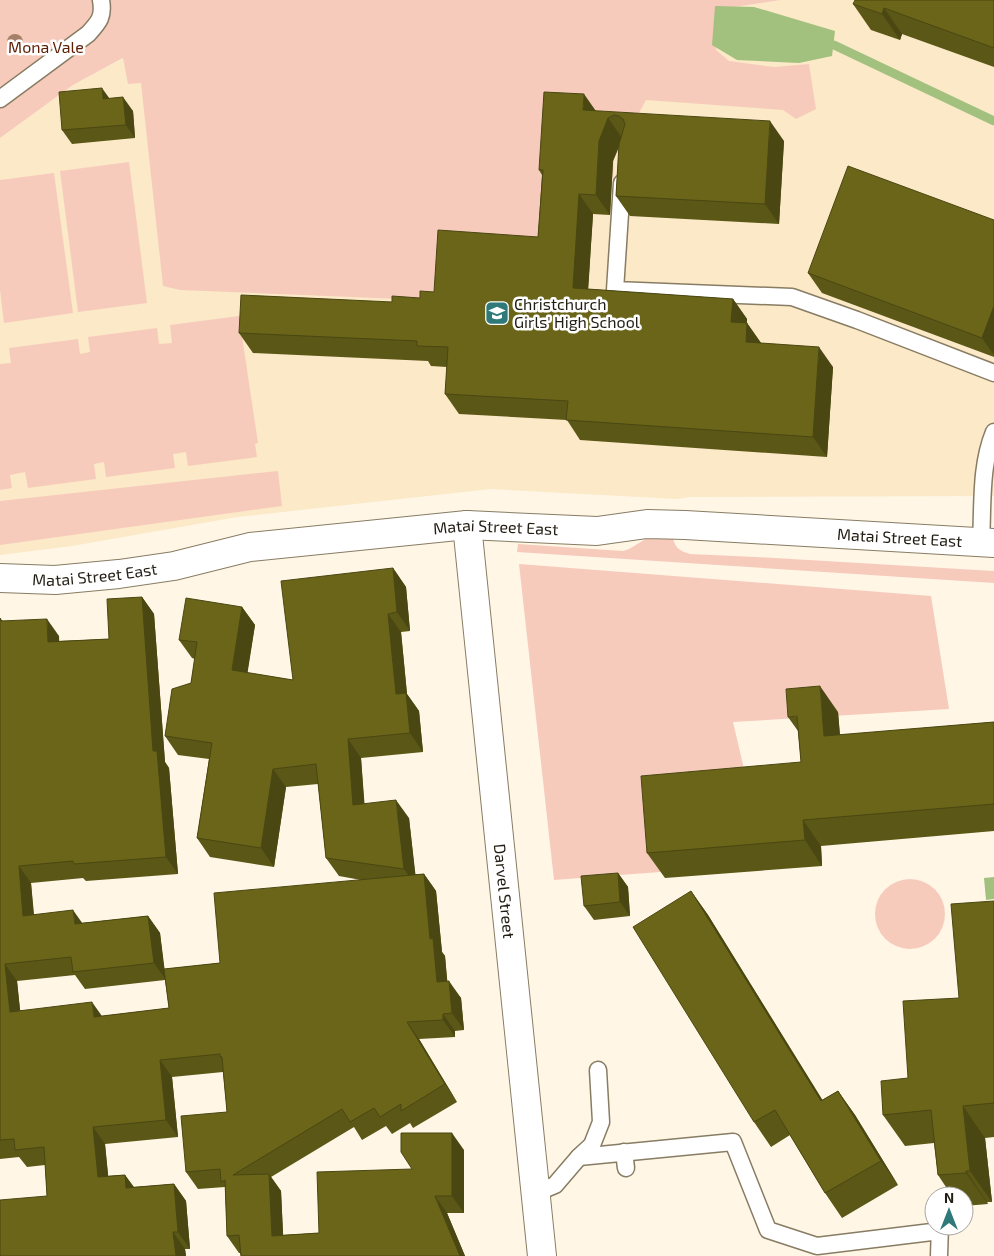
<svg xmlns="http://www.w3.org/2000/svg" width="994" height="1256" viewBox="0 0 994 1256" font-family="'Exo 2',sans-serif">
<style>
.built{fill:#fbe9c7}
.green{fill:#f7cbbc}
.water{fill:#a2c07e}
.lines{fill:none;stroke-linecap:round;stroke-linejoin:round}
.stream{stroke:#a2c07e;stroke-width:9}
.lane-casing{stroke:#887c63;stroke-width:19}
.street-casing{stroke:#887c63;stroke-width:30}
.lane{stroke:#fff;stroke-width:16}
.street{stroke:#fff;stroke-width:28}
.tree{fill:#a67f69}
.wall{fill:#5b5716;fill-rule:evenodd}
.shaded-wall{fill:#4a4712}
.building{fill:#6a6519;stroke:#4a4712}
.labels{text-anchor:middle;stroke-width:5;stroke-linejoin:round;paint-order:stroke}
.park-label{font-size:16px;fill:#5d1d03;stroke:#fff}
.poi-label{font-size:16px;fill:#221d13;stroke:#fff;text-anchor:start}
.street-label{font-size:16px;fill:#221d13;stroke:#fff}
</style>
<rect width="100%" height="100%" fill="#fff6e6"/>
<!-- built -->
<polygon class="built" points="588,0 656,19 781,0 994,0 994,496 690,497 677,499 491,489 237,517 72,546 0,555 0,138 73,85 124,58"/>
<!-- green -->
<g class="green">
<polygon points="0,0 781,0 722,9 716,50 729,61 774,67 809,64 816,109 796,119 783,110 646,100 614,159 613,178 596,176 549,254 449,301 180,290 163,286 141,83 128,84 123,58 73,85 0,138"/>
<polygon points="129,162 147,303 78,312 60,171"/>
<polygon points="54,173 73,313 4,323 0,290 0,180"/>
<polygon points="239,316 258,443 255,444 257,457 188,466 186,452 173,454 175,468 106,477 104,462 94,464 96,479 28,488 25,472 10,475 12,488 0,490 0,364 11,363 9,348 78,339 80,354 90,352 88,337 157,328 159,344 172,343 170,325"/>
<polygon points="278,471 282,506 0,545 0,501"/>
<path d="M649,537L673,538C675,548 680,551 690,554L756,557L994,571V583L517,552L518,544L623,551L629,549Z"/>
<polygon points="519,564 931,596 949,709 733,722 748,786 655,796 660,872 554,880"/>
<circle cx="910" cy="914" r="35"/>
</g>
<!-- water -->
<g class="water">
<polygon points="715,6 754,7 835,31 832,56 799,63 737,60 712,45"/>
<polygon points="994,877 994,899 986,900 984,878"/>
</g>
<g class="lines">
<!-- stream -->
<polyline class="stream" points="834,45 994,121"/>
<!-- lane casing -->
<g class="lane-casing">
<g id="lane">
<path d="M0,99L88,34C99,22 104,17 101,0"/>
<polyline points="622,183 615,290 792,297 857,320 994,373"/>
<path d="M981,542C983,506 980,466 994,432"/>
<polyline points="624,1152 626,1168"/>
<polyline points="579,1157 733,1142 768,1230 817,1246 940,1231"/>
<polyline points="536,1193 555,1185 579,1157 592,1145 601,1122 598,1070"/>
<polyline points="939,1256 940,1226"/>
</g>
</g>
<!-- street casing -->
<g class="street-casing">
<g id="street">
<path id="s1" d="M467,525L542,1256"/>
<path id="s2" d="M0,578L55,580L119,574L174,566L250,547L467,525L597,531L647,524L685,525L994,543"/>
</g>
</g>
<!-- lane -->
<use href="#lane" class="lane"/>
<!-- street -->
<use href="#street" class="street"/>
</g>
<!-- trees -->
<circle class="tree" cx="15" cy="42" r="8"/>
<!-- wall -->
<g class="wall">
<polygon points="994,0 994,67 902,34 900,40 871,30 853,4"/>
<polygon points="110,99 133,111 135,138 72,144 62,130"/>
<polygon points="596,111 784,141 779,224 630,216 616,196 619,147 613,161 610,215 593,214 588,289 733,299 747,319 747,323 761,343 833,367 827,457 580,440 567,420 459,414 445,394 447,367 431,366 428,361 253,353 239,333 392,302 420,298 434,292 538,237 542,175 539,170"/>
<polygon points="994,220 994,357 822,293 808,273"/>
<path d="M393,568L406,587L410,631L401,632L407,694L419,711L423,752L361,758L364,803L409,818L415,874H424L436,891L442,952L445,956L447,981L461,998L464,1030L455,1031V1037L419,1039L457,1102L413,1128L410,1123L392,1134L386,1126L362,1140L354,1127L271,1177L281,1191L283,1235L319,1233L412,1169L464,1150V1213H447L465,1256H241L240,1253H239L227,1236L225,1187L198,1189L186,1172L227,1112L223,1072L172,1077L178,1137L105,1144L108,1176L125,1175L134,1187L174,1184L186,1201L190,1249H185L186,1256H0L47,1196L45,1165L27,1167L19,1157L0,1159V618L3,621L59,636V641L109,639L142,597L154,614L165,762L169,768L178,874L86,881L83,878L31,883L34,914L82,923L148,916L160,933L164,969L220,963L361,880L339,876L326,858L318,784L286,787L274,867L210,857L197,838L209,759L178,755L165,736L191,683L195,659L192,658L179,640L242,607L255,625L247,673L293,680ZM75,975L85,989L165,980L169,1008L102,1016L20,1010L17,981Z"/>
<polygon points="838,712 840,735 994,722 994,831 821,846 822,866 665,878 647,853 801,762 798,731 788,717"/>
<polygon points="618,873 628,887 630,916 594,920 584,906"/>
<polygon points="691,891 708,915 822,1100 838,1091 855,1115 898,1185 842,1218 825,1193 790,1135 771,1147 754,1122"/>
<polygon points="994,901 994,1137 985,1138 992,1202 987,1202 988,1204 964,1206 964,1196 952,1196 938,1175 934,1143 905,1146 883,1115 908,1078 959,998"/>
</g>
<!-- shaded-wall -->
<g class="shaded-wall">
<polygon points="884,8 902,34 900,40 882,14"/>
<polygon points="102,88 112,102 103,99"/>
<polygon points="584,94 598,114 583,110"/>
<polygon points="123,97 133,111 135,138 126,125"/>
<polygon points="608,118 622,138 613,161 610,215 596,195 599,141"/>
<polygon points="770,121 784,141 779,224 765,204"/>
<polygon points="579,194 593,214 587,308 573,288"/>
<polygon points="733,299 747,319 745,342 731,322"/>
<polygon points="994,306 994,355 982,338"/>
<polygon points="747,323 761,343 760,362 746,342"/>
<polygon points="819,347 833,367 827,457 813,437"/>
<polygon points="393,568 406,587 410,631 397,612"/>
<polygon points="142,597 154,614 165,762 169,768 178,874 166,857 153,751"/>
<polygon points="242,607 255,625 245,689 232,670"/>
<polygon points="388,614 401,632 407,694 419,711 423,752 410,733 396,694"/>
<polygon points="47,619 59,636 60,659 48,642"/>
<polygon points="820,686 838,712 842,762 824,736"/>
<polygon points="348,739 361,758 366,823 353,805"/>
<polygon points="273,769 286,787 274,867 261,848"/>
<polygon points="396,800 409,818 417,888 404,869"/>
<polygon points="803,820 821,846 822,866 805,840"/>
<polygon points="19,866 31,883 35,933 23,916"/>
<polygon points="618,873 628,887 630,916 620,902"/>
<polygon points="424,874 436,891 442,952 445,956 449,999 437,982 430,939"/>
<polygon points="691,891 708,915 838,1125 821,1101"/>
<polygon points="73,910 85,927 75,924"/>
<polygon points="148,916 160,933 166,980 154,963"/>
<polygon points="5,964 17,981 22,1029 10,1012"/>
<polygon points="449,981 461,998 464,1030 452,1013"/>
<polygon points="92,1002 104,1019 94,1017"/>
<polygon points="443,1014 455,1031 455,1037 443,1020"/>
<polygon points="407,1022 419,1039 457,1102 445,1084"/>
<polygon points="160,1060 172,1077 178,1137 166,1120"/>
<polygon points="838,1091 855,1115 898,1185 881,1161"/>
<polygon points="963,1106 985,1138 992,1202 970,1171"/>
<polygon points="93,1127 105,1144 110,1194 98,1177"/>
<polygon points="452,1133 464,1150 464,1213 452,1196"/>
<polygon points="966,1171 987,1202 988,1204 966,1173"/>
<polygon points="269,1174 281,1191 284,1253 272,1236"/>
<polygon points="125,1175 137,1192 126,1188"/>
<polygon points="174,1184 186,1201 190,1249 178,1232"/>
<polygon points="435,1196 447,1213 465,1256 460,1256"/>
<polygon points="173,1232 185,1249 186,1256 176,1256"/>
</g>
<!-- building -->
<g class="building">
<polygon points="855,0 994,0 994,48 884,8 882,14 853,4"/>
<polygon points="102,88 103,99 123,97 126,125 62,130 59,92"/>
<polygon points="544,92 584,94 583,110 770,121 765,204 616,196 619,144 625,124 623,119 619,116 614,115 608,118 599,141 596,195 579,194 573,288 733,299 731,322 747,323 746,342 819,347 813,437 566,420 568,401 445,394 448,347 417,346 417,341 239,333 241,295 392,302 392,296 420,298 420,291 434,292 438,230 538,237 543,170 539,170"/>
<polygon points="848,166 994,220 994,306 982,338 808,273"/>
<polygon points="393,568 397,612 388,614 396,694 406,693 410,733 348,739 353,805 396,800 404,869 326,858 316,764 273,769 261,848 197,838 212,743 165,736 172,689 191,683 197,642 179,640 186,598 242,607 232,670 293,680 281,581"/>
<polygon points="142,597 153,751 157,751 166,857 74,864 73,861 19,866 23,916 73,910 75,924 148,916 154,963 73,972 71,957 5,964 10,1012 92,1002 94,1017 169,1008 164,969 220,963 214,893 424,874 430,939 433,938 437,982 449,981 452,1013 443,1014 443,1020 407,1022 445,1084 401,1111 401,1104 380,1117 374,1108 350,1122 342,1109 233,1175 269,1174 272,1236 319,1233 317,1172 412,1169 401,1152 401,1133 452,1133 452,1196 435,1196 460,1256 241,1256 239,1235 227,1236 225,1180 221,1182 220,1169 186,1172 181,1116 227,1112 222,1057 220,1057 220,1054 160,1060 166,1120 93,1127 98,1177 125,1175 126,1188 174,1184 178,1232 173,1232 176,1256 0,1256 0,1200 47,1196 44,1147 15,1150 14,1139 0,1140 0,618 1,621 47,619 48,642 109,639 107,599"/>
<polygon points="820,686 824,736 994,722 994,804 803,820 805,840 647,853 641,776 801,762 797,716 788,717 786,689"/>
<polygon points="618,873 620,902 584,906 581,876"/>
<polygon points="691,891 821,1101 838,1091 881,1161 825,1193 775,1110 754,1122 633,927"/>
<polygon points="994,901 994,1103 963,1106 970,1171 966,1171 966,1173 938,1175 931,1110 883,1115 881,1081 908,1078 903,1001 959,998 951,904"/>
</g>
<!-- icons -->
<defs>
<g id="school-square" transform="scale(1.25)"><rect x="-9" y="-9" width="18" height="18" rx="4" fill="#2f7979" stroke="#fff"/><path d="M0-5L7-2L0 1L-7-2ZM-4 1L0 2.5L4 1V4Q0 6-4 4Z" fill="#fff"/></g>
</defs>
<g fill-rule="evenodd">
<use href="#school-square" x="497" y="313"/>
</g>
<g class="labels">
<!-- park labels -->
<g class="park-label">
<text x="46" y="53">Mona Vale</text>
</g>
<!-- poi labels -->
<g class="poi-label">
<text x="514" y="310">Christchurch<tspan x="514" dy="18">Girls' High School</tspan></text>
</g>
<!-- street labels -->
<g class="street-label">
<text dy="6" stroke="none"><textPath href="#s2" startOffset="500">Matai Street East</textPath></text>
<text dy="6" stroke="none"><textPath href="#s2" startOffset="905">Matai Street East</textPath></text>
<text dy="6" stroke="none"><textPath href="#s2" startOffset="95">Matai Street East</textPath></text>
<text dy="6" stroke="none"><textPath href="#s1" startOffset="368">Darvel Street</textPath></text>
</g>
</g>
<!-- north arrow -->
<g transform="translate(949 1211)"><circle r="24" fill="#ffffff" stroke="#a7a5a1"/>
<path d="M0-4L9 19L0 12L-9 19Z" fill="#2f7979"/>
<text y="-8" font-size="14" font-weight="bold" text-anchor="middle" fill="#221d13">N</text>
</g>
</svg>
